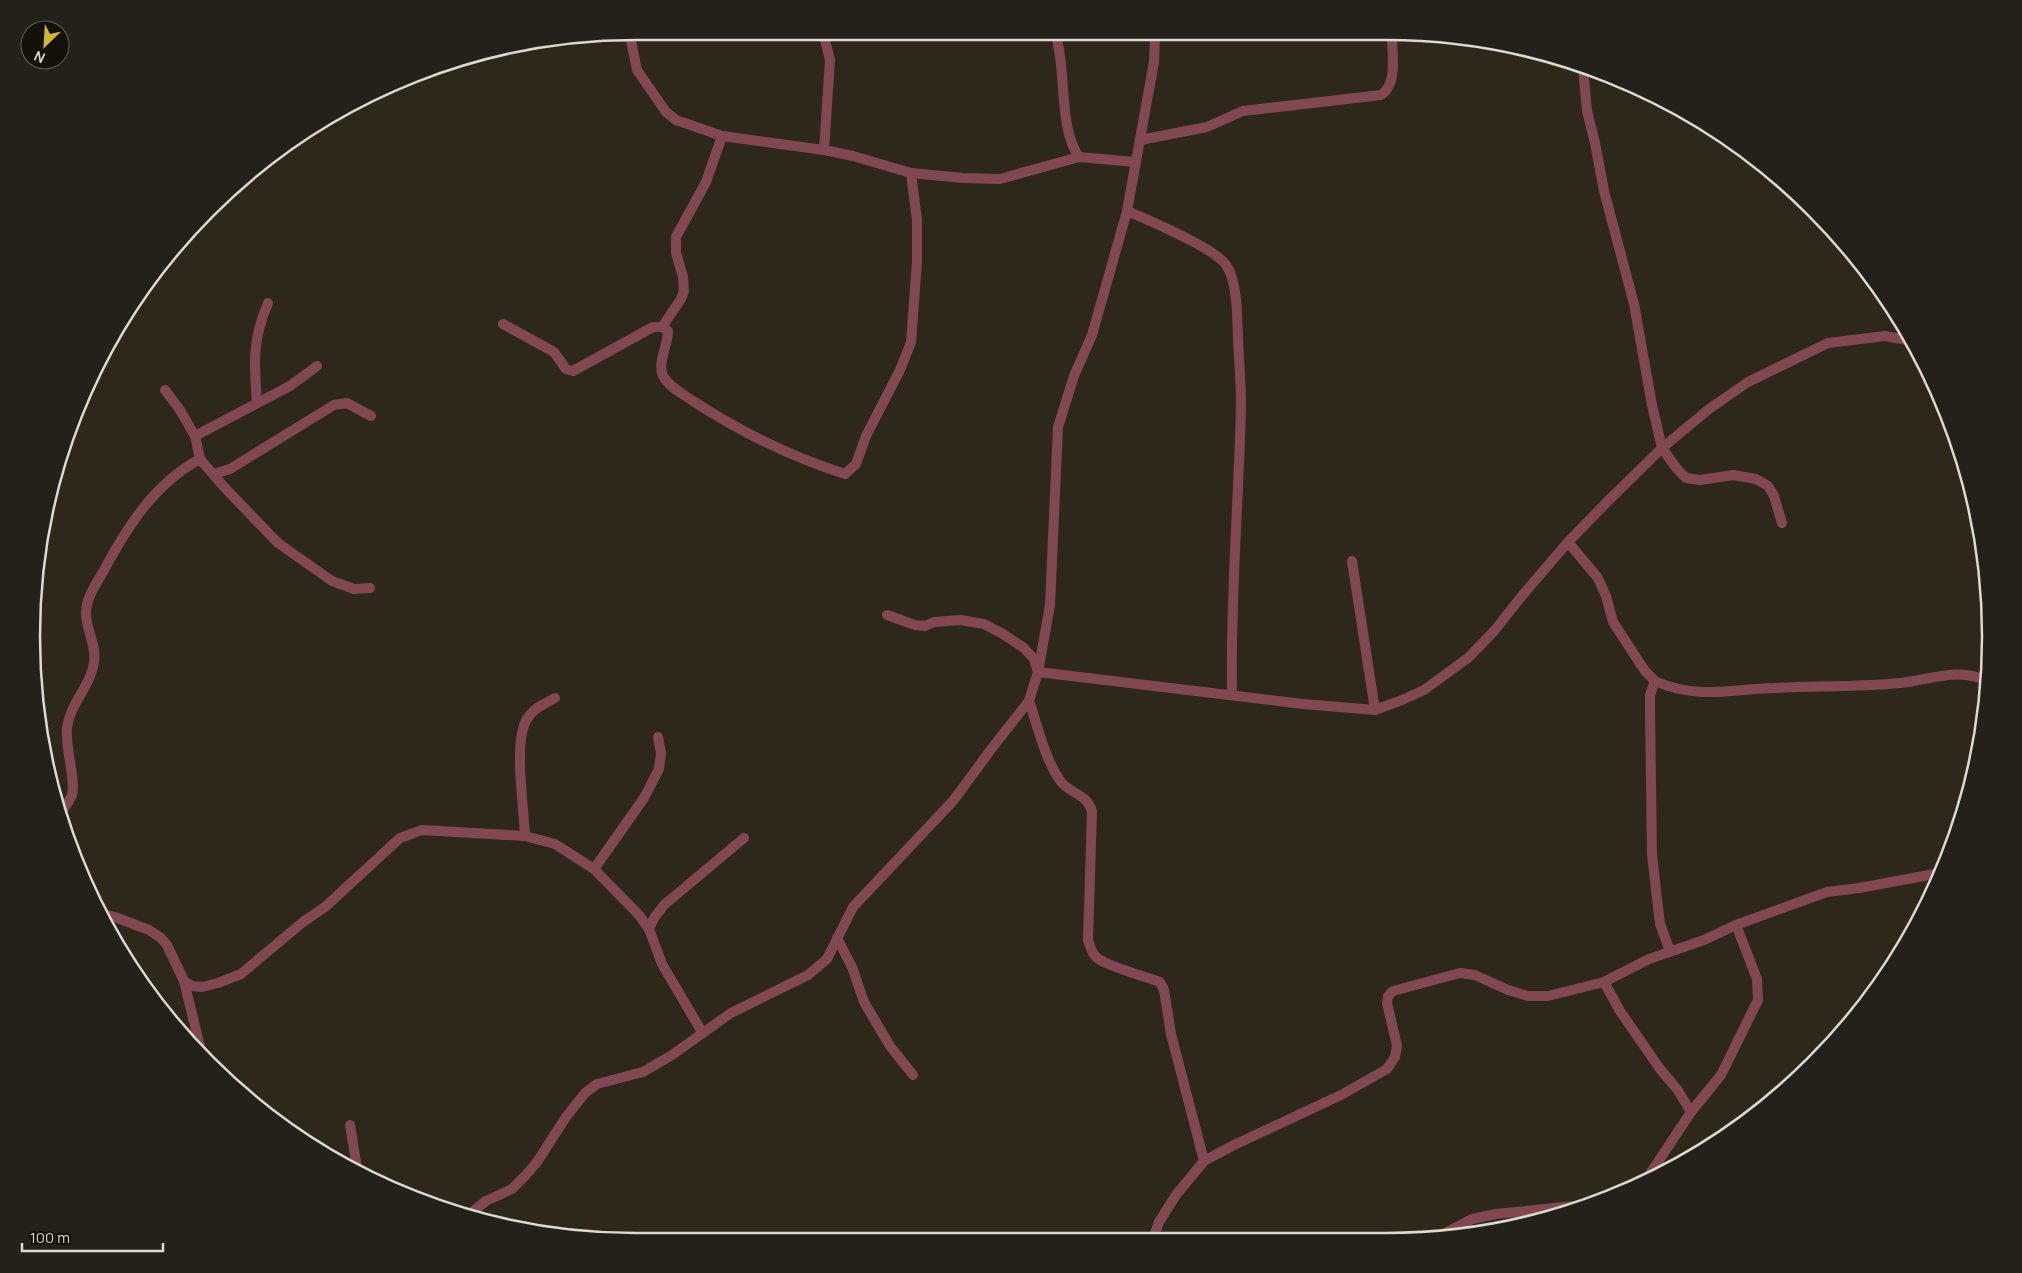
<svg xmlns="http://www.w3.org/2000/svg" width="2022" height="1273" viewBox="0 0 2022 1273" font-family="Manrope,sans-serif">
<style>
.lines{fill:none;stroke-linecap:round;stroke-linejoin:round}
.street{stroke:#824851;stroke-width:10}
.rim{fill:none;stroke:#dcd9d0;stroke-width:2.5}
</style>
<rect width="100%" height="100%" fill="#2e281b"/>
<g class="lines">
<!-- street -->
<g class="street">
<polyline points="630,36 637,70 666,112 676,120 722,136 824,150 853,156 911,173 963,178 1000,179 1079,157 1135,162"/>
<polyline points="824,36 830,60 824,150"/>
<path d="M1056,36C1067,73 1058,127 1079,157"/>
<polyline points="1583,68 1587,111 1595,143 1604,191 1634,304 1652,405 1662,448 1677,469 1686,478 1700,480 1733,475 1756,479 1768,486 1774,496 1782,523"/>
<path d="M1140,140L1207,127L1243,111L1381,95C1398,84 1392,54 1392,36"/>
<path d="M1127,211C1148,220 1215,248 1226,265C1238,282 1237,318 1238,339C1239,361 1241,382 1241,404C1239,501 1230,598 1232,695"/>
<path d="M503,324L554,352L566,369L573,371L653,327H662L668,331C668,345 657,363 663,376C669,387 683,394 693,401C739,431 792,457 845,474L856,464L866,436L900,370L911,342L917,262V220L911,173"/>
<polyline points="662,327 681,299 684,291 683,277 676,253 676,237 706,182 722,136"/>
<polyline points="165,390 180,410 195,436 200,459 224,487 278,543 332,581 354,589 370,588"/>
<path d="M257,403C254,363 252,340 268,303"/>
<polyline points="195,436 290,386 317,366"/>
<polyline points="214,474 230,469 334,405 347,403 371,416"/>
<polyline points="1568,542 1598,578 1606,596 1613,622 1645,671 1655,681 1650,695 1650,710 1652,855 1660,924 1670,951"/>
<polyline points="1352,561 1375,710"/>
<polyline points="887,615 915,625 925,626 934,622 960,620 984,624 1003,634 1024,648 1034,659 1038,672 1303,704 1375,710 1402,700 1424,690 1468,658 1495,630 1521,597 1568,542 1607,502 1662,448 1709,409 1748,382 1828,343 1885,336 1913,341"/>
<path d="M1655,681C1698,700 1730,689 1775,688C1817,686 1858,687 1900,683C1930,680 1960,666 1989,682"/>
<path d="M1029,701C1038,727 1044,756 1059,779C1068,794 1086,792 1092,811L1088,940C1090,946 1091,953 1097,958C1109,967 1144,976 1160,982L1164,990L1171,1034L1204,1161"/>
<path d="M59,814C64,809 69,802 72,795C76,779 65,748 67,728C70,703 91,686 94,662C97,646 86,630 86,613C86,598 96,584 103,572C127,527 154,484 200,459"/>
<path d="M525,836C524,808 513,741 527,719C533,708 545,704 555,698"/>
<polyline points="594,869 644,798 659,769 661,753 658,737"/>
<polyline points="102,914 115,917 149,930 161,938 167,945 184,981 192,986 202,987 218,983 241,974 303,922 325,907 400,838 422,830 525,836 555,844 594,869 639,915 649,929 662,964 702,1032"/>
<polyline points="649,929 654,918 664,905 744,838"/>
<polyline points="837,938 852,967 864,1002 890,1046 913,1075"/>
<polyline points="184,981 202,1055"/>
<polyline points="1604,982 1620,1011 1660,1069 1677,1089 1691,1112"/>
<polyline points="350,1125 357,1168"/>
<polyline points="1644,1183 1691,1112 1721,1075 1758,1000 1757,979 1736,925"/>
<polyline points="471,1213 486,1201 512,1189 525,1176 537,1162 566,1117 585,1093 597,1084 643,1072 672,1055 731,1013 808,975 827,959 853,907 953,801 992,748 1029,701 1038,672 1050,605 1058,427 1074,376 1092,335 1127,211 1154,62 1155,36"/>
<polyline points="1153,1239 1159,1222 1176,1195 1204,1161 1234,1145 1341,1095 1387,1069 1395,1057 1397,1046 1387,1003 1388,996 1393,991 1460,973 1475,975 1508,990 1528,996 1548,996 1604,982 1649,959 1704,940 1736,925 1827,892 1859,888 1940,873"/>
<polyline points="1434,1239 1472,1219 1496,1214 1584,1205"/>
</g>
</g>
<!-- crop -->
<path d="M0 0H2022V1273H0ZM636 40H1386A596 596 0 0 1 1982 636V637A596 596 0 0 1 1386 1233H636A596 596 0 0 1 40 637V636A596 596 0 0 1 636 40Z" fill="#24211b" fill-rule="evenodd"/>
<path class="rim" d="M636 40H1386A596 596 0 0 1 1982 636V637A596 596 0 0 1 1386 1233H636A596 596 0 0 1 40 637V636A596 596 0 0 1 636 40Z"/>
<!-- north arrow -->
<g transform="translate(45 45) rotate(205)"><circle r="24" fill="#14110b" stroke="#64615a"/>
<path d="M0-4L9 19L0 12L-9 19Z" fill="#d0b836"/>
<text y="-8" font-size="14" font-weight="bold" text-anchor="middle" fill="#dcd9d0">N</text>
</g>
<!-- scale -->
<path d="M22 1243v8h141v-8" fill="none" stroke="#dcd9d0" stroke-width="2.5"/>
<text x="30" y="1243" font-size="15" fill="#dcd9d0" stroke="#14110b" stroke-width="4" paint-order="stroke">100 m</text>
</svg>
